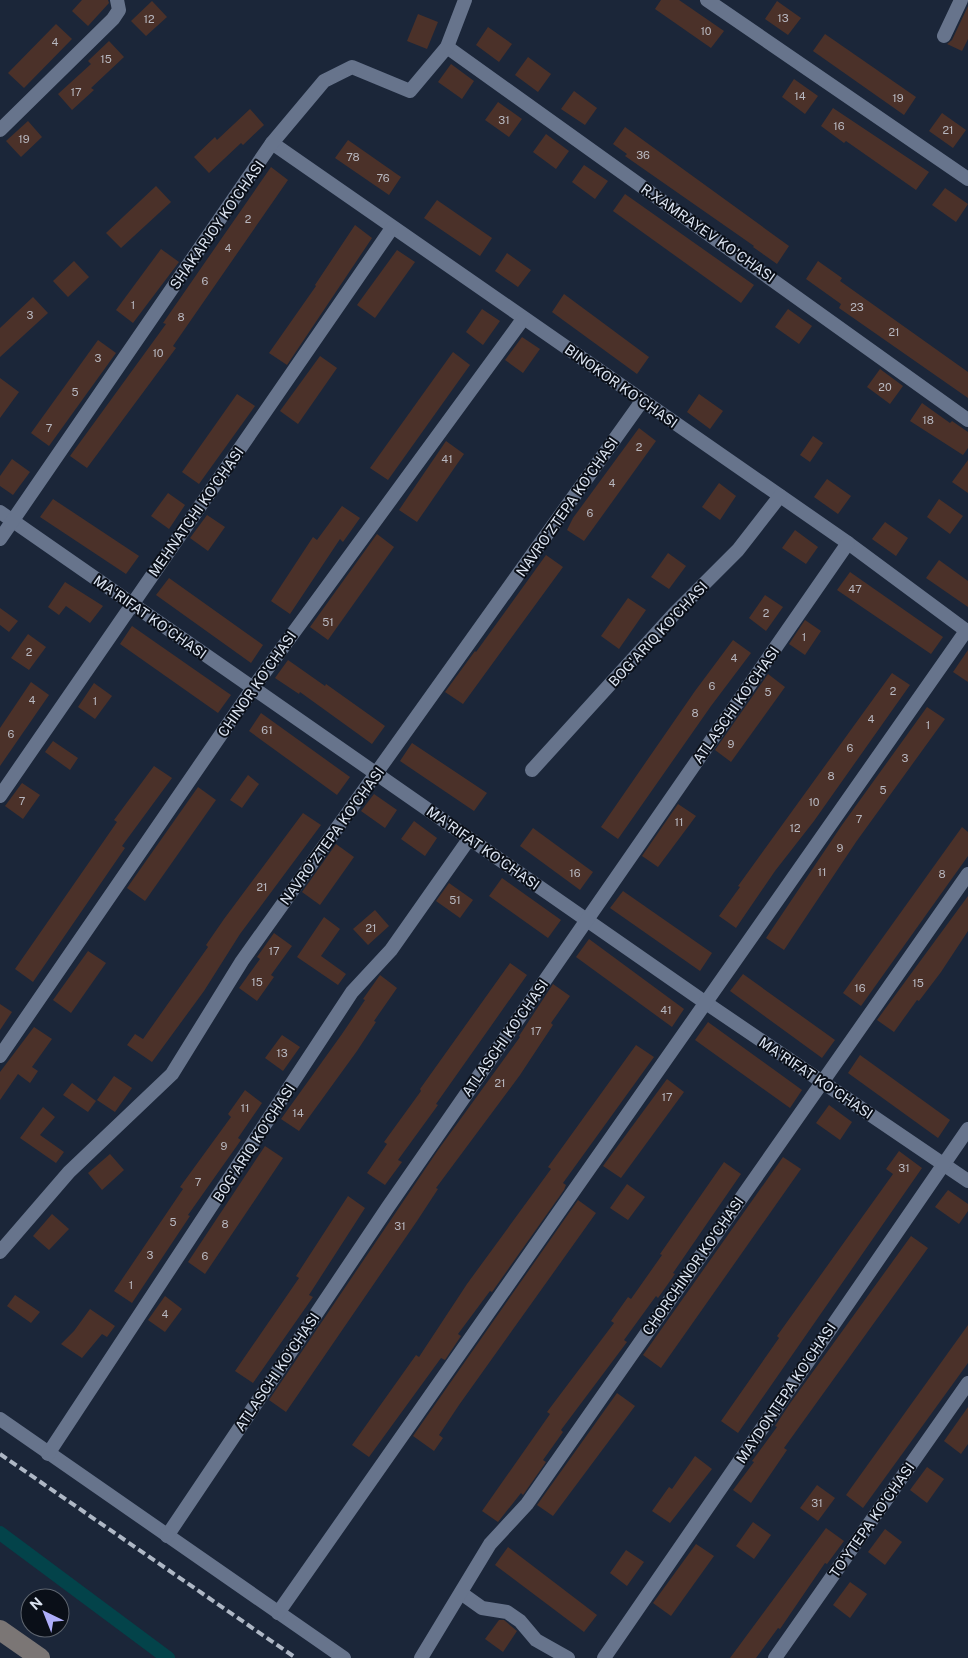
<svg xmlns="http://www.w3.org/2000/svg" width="968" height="1658" viewBox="0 0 968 1658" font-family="'Public Sans',sans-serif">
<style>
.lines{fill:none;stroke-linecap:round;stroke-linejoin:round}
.canal{stroke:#03434a;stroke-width:14}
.building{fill:#4b3129}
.street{stroke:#67748c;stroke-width:14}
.secondary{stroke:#7b7675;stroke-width:20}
.rail{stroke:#aeb7c5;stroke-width:4;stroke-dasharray:8 4;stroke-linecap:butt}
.labels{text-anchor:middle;stroke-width:4;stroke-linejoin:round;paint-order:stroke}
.number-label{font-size:11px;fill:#b8b8c0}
.street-label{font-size:14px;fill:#dde5f2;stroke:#0a0f18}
</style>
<rect width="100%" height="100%" fill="#1b2639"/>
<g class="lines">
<!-- canal -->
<polyline class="canal" points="0,1533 168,1658"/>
</g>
<!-- building -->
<g class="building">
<polygon points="82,0 108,0 109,3 88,26 72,11"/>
<polygon points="661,0 679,0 724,31 711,48 655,9"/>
<polygon points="152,1 167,17 146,36 131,21"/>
<polygon points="777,1 801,18 788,35 765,19"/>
<polygon points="968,6 968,39 962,51 947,44 952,40"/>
<polygon points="418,14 438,22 427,49 407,41"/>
<polygon points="56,24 72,39 24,88 8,73"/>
<polygon points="488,27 512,44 499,62 476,45"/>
<polygon points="825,34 916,97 904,115 813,51"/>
<polygon points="109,41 124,57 91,88 94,90 72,110 58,94 91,64 88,61"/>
<polygon points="528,57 551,74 538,92 515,75"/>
<polygon points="451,64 474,81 462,99 438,82"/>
<polygon points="794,79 818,96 805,114 782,97"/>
<polygon points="574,91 597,108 585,125 561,109"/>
<polygon points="498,102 522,119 509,137 485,120"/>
<polygon points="833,108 929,172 916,190 846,141 844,143 821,126"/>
<polygon points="250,109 264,125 243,145 241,143 209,173 194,157 215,137 217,140"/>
<polygon points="942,113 966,130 953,148 929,131"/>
<polygon points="28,121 42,137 21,157 6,141"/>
<polygon points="625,127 789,246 777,264 753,247 754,246 625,156 627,154 613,144"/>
<polygon points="546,134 569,151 556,169 533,152"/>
<polygon points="348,140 401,177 389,195 335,158"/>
<polygon points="584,165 608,181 595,199 572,182"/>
<polygon points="271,167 288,180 173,346 176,348 87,468 70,456 166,324 163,323"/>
<polygon points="156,186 171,202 121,248 106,233"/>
<polygon points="945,188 968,204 956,222 932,205"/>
<polygon points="625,194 754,285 741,303 613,211"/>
<polygon points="437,200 492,238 480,256 424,218"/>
<polygon points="355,225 372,238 287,365 269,353 316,286 315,285"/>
<polygon points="161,249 179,262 133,323 116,310"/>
<polygon points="397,250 415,262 375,318 357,305"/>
<polygon points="507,253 531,270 518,287 495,271"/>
<polygon points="74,261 89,277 68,297 53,281"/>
<polygon points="818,261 842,278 840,281 968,372 968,398 839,308 841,304 806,279"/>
<polygon points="564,294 649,357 637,374 552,312"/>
<polygon points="33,297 48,313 0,357 0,328"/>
<polygon points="482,309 500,321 483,345 466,332"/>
<polygon points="788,309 812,326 799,344 775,327"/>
<polygon points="522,337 540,349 523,373 505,360"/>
<polygon points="98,340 116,353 49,446 31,433"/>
<polygon points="453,352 470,365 388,480 370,468"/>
<polygon points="320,356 337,368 298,424 280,411"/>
<polygon points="880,369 903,386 890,404 867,387"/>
<polygon points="0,378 19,392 0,418"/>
<polygon points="237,394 255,406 199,484 182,472"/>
<polygon points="699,394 723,411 710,429 687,412"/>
<polygon points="922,403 950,423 952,421 968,432 968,448 963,455 910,421"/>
<polygon points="639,428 656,441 584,541 567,530 573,518"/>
<polygon points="813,436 823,443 810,462 800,455"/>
<polygon points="446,441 464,454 417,522 399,510"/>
<polygon points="12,459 30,472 13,495 0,486 0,476"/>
<polygon points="968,460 968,493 952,482"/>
<polygon points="827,479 851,496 838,514 814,497"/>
<polygon points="719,483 736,496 720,520 702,507"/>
<polygon points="168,493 185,505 169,529 151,516"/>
<polygon points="53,499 139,556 126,574 40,517"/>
<polygon points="939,499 963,516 950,534 927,517"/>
<polygon points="342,506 360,518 343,542 340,539 290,614 271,601 313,537 317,540"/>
<polygon points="207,515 225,527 208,551 190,538"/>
<polygon points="885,522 908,538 896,556 872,539"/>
<polygon points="795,530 818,547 806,564 782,548"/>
<polygon points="377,534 394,547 328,640 310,627"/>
<polygon points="668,553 686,566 669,589 651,577"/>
<polygon points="546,555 563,567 463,704 445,692 475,651 476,652"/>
<polygon points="939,560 968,581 968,607 926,578"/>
<polygon points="850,572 943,637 931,654 837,590"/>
<polygon points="169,578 263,645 251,663 156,595"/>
<polygon points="65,582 103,606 90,623 66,606 59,615 48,607"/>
<polygon points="765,595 783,607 766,631 749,618"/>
<polygon points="628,598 646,610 619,649 601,636"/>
<polygon points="0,608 18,621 9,632 0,625"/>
<polygon points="805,620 821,631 805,655 789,644"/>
<polygon points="132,626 231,695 218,713 120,644"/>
<polygon points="28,634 46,647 29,670 11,658"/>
<polygon points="733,640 751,653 711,706 618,839 601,827 695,691"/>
<polygon points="968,650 968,682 953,672"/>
<polygon points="288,660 325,686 326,684 385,726 372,744 300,692 299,694 275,678"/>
<polygon points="892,673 910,685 814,821 775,871 736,928 719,916 740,887 738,886"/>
<polygon points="768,674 785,687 731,762 715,750"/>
<polygon points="31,682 49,695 0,766 0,728"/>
<polygon points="94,683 112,696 95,719 78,707"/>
<polygon points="927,707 945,719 856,842 784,950 766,938 842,825"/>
<polygon points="261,713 350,777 337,795 249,731"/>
<polygon points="53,741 78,758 70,770 45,752"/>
<polygon points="412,743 487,793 474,811 400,761"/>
<polygon points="154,766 172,778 122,846 125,848 33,982 15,969 117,822 114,820"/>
<polygon points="248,775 259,784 242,808 230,800"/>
<polygon points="22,783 40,795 23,819 5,806"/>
<polygon points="198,787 216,800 145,901 127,888"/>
<polygon points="374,794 397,810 385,828 361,811"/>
<polygon points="678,804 696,816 658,867 642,856"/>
<polygon points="303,813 321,825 240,934 204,991 152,1062 127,1045 135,1034 143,1039 208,947 206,945 224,919"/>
<polygon points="414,821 437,838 425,856 401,839"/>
<polygon points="962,827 968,832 968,856 861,1006 843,993"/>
<polygon points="533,828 593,872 580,890 520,846"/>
<polygon points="336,844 354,857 320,905 302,892"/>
<polygon points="502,878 561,920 548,938 489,896"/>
<polygon points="449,883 473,900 460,918 436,901"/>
<polygon points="623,891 712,953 700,971 610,908"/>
<polygon points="968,896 968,931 941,972 919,1001 917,1000 894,1032 877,1020"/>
<polygon points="375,910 389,926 368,945 353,929"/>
<polygon points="324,917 340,929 321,956 346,974 338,985 297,957"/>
<polygon points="274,933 292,946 271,975 274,977 257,1001 239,988 260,959 257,957"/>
<polygon points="589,939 684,1009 672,1027 576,957"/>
<polygon points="88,951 106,963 71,1013 53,1000"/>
<polygon points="510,963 527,975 436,1104 438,1105 398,1160 402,1162 385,1185 367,1173 387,1144 384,1142 421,1091 420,1089"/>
<polygon points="743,974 835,1040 822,1058 730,991"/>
<polygon points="380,975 397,988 374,1021 376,1022 357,1051 299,1131 281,1119 342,1034 365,1000 363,999"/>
<polygon points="553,984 570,996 551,1023 553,1025 520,1075 436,1188 438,1189 417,1221 286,1412 269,1400 438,1150 520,1037 519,1036"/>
<polygon points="0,1004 12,1012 0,1030"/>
<polygon points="708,1022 802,1090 790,1108 695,1040"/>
<polygon points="34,1027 52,1039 32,1067 38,1071 30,1083 18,1074 0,1100 0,1072"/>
<polygon points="282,1035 300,1047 283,1071 265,1058"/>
<polygon points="636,1045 654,1057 563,1183 566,1185 564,1190 492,1292 490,1291 458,1334 461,1336 445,1360 441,1358 369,1457 352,1445 416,1355 419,1357 467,1284 551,1169 548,1167"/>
<polygon points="860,1055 950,1120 938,1138 848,1073"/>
<polygon points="114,1076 132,1088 115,1112 97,1100"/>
<polygon points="667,1079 684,1092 621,1178 603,1166"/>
<polygon points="72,1083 96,1101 88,1112 63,1095"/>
<polygon points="245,1090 262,1103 238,1138 241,1140 188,1215 190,1216 132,1303 114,1291 183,1189 180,1187 231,1117 228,1114"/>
<polygon points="829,1105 852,1122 840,1140 816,1123"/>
<polygon points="43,1107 55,1117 40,1135 64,1152 56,1163 20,1138"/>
<polygon points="265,1146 283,1158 205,1274 188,1262"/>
<polygon points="899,1151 922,1168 738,1433 721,1421 779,1338 777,1336 893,1174 886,1169"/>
<polygon points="110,1154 124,1170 102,1190 88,1173"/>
<polygon points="783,1157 801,1169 661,1368 643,1355"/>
<polygon points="724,1162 741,1174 673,1273 675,1274 658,1298 656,1296 624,1340 627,1342 561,1430 563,1432 543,1460 546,1462 523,1495 521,1493 498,1522 482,1511 550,1414 547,1412 614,1323 611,1321 628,1297 631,1299 662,1255 660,1254"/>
<polygon points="627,1184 645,1197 628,1220 610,1208"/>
<polygon points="948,1190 968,1204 968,1211 959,1224 935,1207"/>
<polygon points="348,1196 365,1208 309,1295 313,1297 253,1383 235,1371 299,1278 296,1276"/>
<polygon points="578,1200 596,1213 459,1405 439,1435 443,1438 434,1451 413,1436"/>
<polygon points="52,1214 69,1229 49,1250 33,1236"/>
<polygon points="911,1236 928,1248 784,1448 787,1450 751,1503 733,1490 754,1462 752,1461 777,1427 775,1426 791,1402"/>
<polygon points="15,1295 40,1312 31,1323 7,1306"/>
<polygon points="165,1296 182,1309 165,1332 148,1320"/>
<polygon points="90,1309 115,1326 107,1337 102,1334 82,1358 61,1344 74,1331"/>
<polygon points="968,1325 968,1363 863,1508 846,1495"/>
<polygon points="617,1393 635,1406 553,1516 537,1505"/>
<polygon points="968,1407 968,1444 961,1454 944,1441"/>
<polygon points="695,1456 712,1469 670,1523 652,1511 669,1487 672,1489"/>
<polygon points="927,1467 944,1479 927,1503 910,1490"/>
<polygon points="817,1485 835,1498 818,1521 800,1508"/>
<polygon points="753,1522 771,1535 754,1559 736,1546"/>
<polygon points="826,1528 844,1541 827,1564 825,1563 780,1629 778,1628 756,1658 730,1658"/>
<polygon points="885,1529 902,1542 885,1565 868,1552"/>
<polygon points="696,1544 714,1556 671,1616 653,1603"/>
<polygon points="508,1547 597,1615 584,1632 495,1565"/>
<polygon points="626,1550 644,1562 627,1586 610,1573"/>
<polygon points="850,1582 867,1594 850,1618 833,1605"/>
<polygon points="499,1620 504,1620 517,1631 503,1652 485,1639"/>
</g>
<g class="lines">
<!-- street -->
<g class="street">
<polyline points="707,0 968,179"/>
<polyline points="944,36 961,0"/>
<polyline points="447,47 968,420"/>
<polyline points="0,130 113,19 119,10 117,0"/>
<polyline points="272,143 848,543 968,632"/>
<polyline points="0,512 706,1003 968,1181"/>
<polyline points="0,539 272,143 324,81 352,67 410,91 447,47 465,0"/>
<polyline points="532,770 674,614 738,550 780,496"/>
<polyline points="0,796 392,228"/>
<polyline points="0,1056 253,688 523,319"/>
<polyline points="0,1252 69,1172 172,1074 242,961 642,401"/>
<polyline points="0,1419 344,1658"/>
<polyline points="48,1454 352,992 391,950 469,839"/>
<polyline points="167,1536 388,1207 848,543"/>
<polyline points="461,1593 482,1608 507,1612 520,1621 536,1640 568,1658"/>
<polyline points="278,1613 966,631"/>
<polyline points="421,1658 490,1544 527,1504 968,874"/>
<polyline points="604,1658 968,1129"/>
<polyline points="775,1658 968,1383"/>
</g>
<!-- secondary -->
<polyline class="secondary" points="0,1630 40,1658"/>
<!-- rail -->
<polyline class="rail" points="0,1454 296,1658"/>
</g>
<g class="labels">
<!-- number labels -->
<g class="number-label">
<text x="783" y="22">13</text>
<text x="149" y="23">12</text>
<text x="706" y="35">10</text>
<text x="55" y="46">4</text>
<text x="106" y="63">15</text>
<text x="76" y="96">17</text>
<text x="800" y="100">14</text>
<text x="898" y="102">19</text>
<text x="504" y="124">31</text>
<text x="839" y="130">16</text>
<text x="948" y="134">21</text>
<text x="24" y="143">19</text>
<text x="643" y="159">36</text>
<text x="353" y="161">78</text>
<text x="383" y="182">76</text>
<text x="248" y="223">2</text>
<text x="228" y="252">4</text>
<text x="205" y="285">6</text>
<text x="133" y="309">1</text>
<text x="857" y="311">23</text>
<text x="30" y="319">3</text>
<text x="181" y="321">8</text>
<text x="894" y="336">21</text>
<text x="158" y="357">10</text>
<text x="98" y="362">3</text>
<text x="885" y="391">20</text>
<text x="75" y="396">5</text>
<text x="928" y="424">18</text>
<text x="49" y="432">7</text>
<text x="639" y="451">2</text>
<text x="447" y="463">41</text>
<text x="612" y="487">4</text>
<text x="590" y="517">6</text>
<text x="855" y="593">47</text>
<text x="766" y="617">2</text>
<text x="328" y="626">51</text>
<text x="804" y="641">1</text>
<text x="29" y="656">2</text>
<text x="734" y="662">4</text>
<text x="712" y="690">6</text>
<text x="893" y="695">2</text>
<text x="768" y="696">5</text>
<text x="32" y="704">4</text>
<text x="95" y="705">1</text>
<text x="695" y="717">8</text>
<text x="871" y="723">4</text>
<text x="928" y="729">1</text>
<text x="267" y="734">61</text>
<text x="11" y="738">6</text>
<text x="731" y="748">9</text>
<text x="850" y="752">6</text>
<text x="905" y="762">3</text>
<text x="831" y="780">8</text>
<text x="883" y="794">5</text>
<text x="22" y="805">7</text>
<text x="814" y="806">10</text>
<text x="859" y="823">7</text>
<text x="679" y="826">11</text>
<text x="795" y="832">12</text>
<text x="840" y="852">9</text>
<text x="822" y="876">11</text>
<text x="575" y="877">16</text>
<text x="942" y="878">8</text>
<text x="262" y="891">21</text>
<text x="455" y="904">51</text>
<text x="371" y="932">21</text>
<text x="274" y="955">17</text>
<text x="257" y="986">15</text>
<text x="918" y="987">15</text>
<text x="860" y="992">16</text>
<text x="666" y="1014">41</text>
<text x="536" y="1035">17</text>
<text x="282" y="1057">13</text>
<text x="500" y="1087">21</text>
<text x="667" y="1101">17</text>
<text x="245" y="1112">11</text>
<text x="298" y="1117">14</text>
<text x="224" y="1150">9</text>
<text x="904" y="1172">31</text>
<text x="198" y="1186">7</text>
<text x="173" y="1226">5</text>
<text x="225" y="1228">8</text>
<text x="400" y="1230">31</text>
<text x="150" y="1259">3</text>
<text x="205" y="1260">6</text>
<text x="131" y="1289">1</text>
<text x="165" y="1318">4</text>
<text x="817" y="1507">31</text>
</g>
<!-- street labels -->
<g class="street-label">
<text transform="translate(217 225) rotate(-55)" y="5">SHAKARJOY KO'CHASI</text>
<text transform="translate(708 233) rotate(35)" y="5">R.XAMRAYEV KO'CHASI</text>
<text transform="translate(621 386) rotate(35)" y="5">BINOKOR KO'CHASI</text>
<text transform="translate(567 507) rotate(-55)" y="5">NAVRO'ZTEPA KO'CHASI</text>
<text transform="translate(196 512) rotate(-55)" y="5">MEHNATCHI KO'CHASI</text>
<text transform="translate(150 617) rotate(35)" y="5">MA'RIFAT KO'CHASI</text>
<text transform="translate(658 634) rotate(-47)" y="5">BOG'ARIQ KO'CHASI</text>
<text transform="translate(257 684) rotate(-55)" y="5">CHINOR KO'CHASI</text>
<text transform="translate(736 705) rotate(-55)" y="5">ATLASCHI KO'CHASI</text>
<text transform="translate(332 836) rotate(-54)" y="5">NAVRO'ZTEPA KO'CHASI</text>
<text transform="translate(483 848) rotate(35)" y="5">MA'RIFAT KO'CHASI</text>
<text transform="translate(505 1038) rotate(-55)" y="5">ATLASCHI KO'CHASI</text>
<text transform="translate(816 1078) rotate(34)" y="5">MA'RIFAT KO'CHASI</text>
<text transform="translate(254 1143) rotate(-57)" y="5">BOG'ARIQ KO'CHASI</text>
<text transform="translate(693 1266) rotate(-55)" y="5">CHORCHINOR KO'CHASI</text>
<text transform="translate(277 1372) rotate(-56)" y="5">ATLASCHI KO'CHASI</text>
<text transform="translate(786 1393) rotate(-56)" y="5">MAYDONTEPA KO'CHASI</text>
<text transform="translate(872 1520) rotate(-55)" y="5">TO'YTEPA KO'CHASI</text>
</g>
</g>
<!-- north arrow -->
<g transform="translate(45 1613) rotate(317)"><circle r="24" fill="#0a0f18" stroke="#5e656f"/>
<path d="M0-4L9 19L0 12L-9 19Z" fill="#aeaefb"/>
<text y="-8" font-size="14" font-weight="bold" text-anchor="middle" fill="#dde5f2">N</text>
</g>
</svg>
